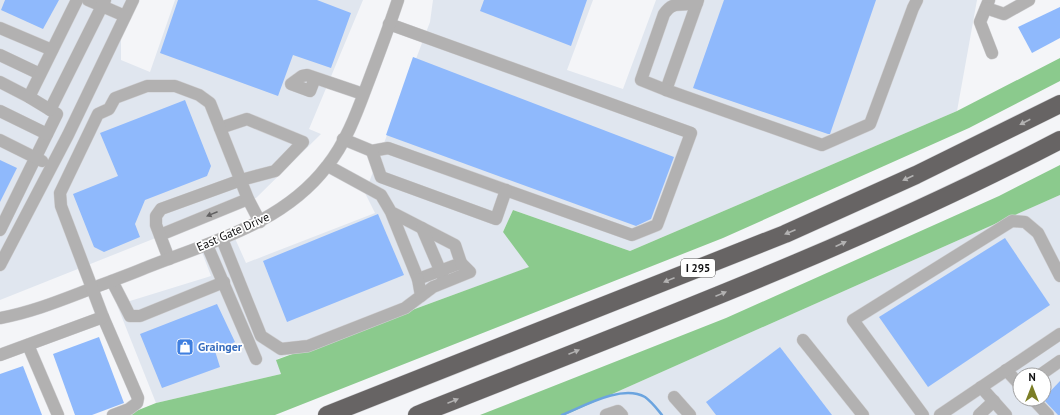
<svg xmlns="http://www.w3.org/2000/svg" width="1060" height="415" viewBox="0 0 1060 415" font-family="'PT Sans',sans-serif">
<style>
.built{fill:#e0e6ef;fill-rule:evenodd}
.forest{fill:#8bca8d}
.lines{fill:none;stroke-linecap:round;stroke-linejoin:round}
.stream{stroke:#6ba4df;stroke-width:2.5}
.building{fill:#8fb9fc}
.minor-casing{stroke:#d0d0d3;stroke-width:13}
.highway-casing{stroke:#d0d0d3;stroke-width:19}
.minor{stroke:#b2b1b1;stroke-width:12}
.highway{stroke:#676464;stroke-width:18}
.oneway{fill:#b3b2b2}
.oneway2{fill:#616061}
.labels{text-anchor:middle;stroke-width:3.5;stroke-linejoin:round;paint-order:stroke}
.shield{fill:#fff;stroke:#585858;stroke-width:1}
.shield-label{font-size:11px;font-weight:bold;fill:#101011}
.street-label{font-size:12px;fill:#101011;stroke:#fff}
.shop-label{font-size:12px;font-weight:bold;fill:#366cbe;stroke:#fff;text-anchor:start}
</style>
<rect width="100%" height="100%" fill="#f4f5f8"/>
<!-- built -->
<g class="built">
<polygon points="0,0 135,0 121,35 121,60 150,72 175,0 363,0 309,129 321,134 256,198 0,300"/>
<polygon points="433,0 593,0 567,70 623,89 656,0 977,0 957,111 630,251 513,210 503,232 530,267 277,359 281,374 156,403 117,305 211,276 200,247 233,234 246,263 375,213 365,193 430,22"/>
<path d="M1060,195V415H565ZM1020,375H1044V399H1020Z"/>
</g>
<!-- forest -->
<g class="forest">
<polygon points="1060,58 1060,81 969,128 723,238 275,415 126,415 156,403 281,374 276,360 529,267 503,232 513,210 630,251 957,111"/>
<polygon points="1060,165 1060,195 565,415 480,415 726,318 999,196"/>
</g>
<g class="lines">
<!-- stream -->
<path class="stream" d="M562,415C584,406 622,384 645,397C652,402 657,409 662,415"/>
</g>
<!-- building -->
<g class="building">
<polygon points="5,0 59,0 43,29 1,10"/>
<polygon points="178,0 317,0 351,13 331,68 293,55 278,96 160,53"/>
<polygon points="484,0 587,0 571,46 480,11"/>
<polygon points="724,0 876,0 830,134 828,134 693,88"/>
<polygon points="1060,7 1060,38 1032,53 1018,27"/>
<polygon points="413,57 674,157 651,219 636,226 386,135"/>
<polygon points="185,100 211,166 207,176 145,200 135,224 140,237 104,252 94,247 73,194 118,176 100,133"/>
<polygon points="0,160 17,168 0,202"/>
<polygon points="378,214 404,275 287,322 263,261"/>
<polygon points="1005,238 1050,305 928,387 879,317"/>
<polygon points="217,304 235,342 215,351 220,367 162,388 140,334"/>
<polygon points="99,337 124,403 92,415 75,415 53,354"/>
<polygon points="780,347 832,415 716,415 706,402"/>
<polygon points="23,366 42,415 0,415 0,374"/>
<polygon points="1060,381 1060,415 1058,415 1043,399"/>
</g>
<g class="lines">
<!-- minor casing -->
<g class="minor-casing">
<g id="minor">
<polyline points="88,0 125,16"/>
<polyline points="698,0 666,90 822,145 870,124 913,8 917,0"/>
<polyline points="989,0 980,22 992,53"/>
<polyline points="986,8 1004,14 1029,0"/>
<polyline points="0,28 52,50"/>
<polyline points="0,55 40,74"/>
<polyline points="315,78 310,91 291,84 302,76 307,75 363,94"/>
<polyline points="0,82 29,97 57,114 0,230"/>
<path d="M666,90L641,80L664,14C674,0 679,7 697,3"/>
<polyline points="29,97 77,0"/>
<polyline points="50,110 105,0"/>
<polyline points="0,111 47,134"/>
<polyline points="343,139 372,151 388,148 632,235 657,225 691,133 389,24"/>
<polyline points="0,140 42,161"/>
<polyline points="372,151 381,177 496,219 506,190"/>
<polyline points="328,166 381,195 391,212 455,245 461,263 418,279 391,212"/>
<polyline points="422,228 443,277"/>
<polyline points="160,235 248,199"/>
<polyline points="222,239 261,336 281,349 308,346 405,308 421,296 418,279"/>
<polyline points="207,245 256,359"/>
<polyline points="169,259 156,225 156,216 161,209 241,180 275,171 303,142 247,119 220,128"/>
<polyline points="0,265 68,135 133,0"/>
<polyline points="112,281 130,316 140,316 224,282"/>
<polyline points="421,296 433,287 470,272 461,263"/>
<polyline points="103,317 138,398 137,403 129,409 113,415"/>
<path d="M0,318C28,313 54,303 80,293C102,284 124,277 145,268C210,242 283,224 327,166C345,144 356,115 366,88C377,59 388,30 398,0"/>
<polyline points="803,340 863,415"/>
<polyline points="28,345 58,415"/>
<polyline points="0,355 103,317 61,206 60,193 98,114 109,109 115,98 147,86 175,86 199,95 210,103 248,199 260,222"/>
<polyline points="1006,370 1020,385"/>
<polyline points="1040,375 1060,361"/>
<polyline points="981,387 1006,415"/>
<polyline points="674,397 690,415"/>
<polyline points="1033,399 1048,415"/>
<polyline points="606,415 618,411 622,415"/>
<polyline points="923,415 853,320 1012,221 1025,222 1038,233 1060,276"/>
<polyline points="940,415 1060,334"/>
<polyline points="979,415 994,401"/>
</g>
</g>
<!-- highway casing -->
<g class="highway-casing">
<g id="highway">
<polyline points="327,415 785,234 916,175 1060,104"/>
<path d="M417,415C633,329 853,248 1060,140"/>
</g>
</g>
<!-- minor -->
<use href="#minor" class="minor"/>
<!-- highway -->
<use href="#highway" class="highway"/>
</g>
<!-- one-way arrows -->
<defs><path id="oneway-solid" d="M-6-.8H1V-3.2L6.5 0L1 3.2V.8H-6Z"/></defs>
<g class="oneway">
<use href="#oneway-solid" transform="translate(1025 122) rotate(153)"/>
<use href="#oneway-solid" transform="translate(908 178) rotate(155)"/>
<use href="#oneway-solid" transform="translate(790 232) rotate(157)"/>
<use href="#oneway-solid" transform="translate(841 244) rotate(-24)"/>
<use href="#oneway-solid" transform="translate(669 280) rotate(158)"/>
<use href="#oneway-solid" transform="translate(721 294) rotate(-22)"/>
<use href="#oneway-solid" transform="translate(574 352) rotate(-22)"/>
<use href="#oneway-solid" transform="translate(453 401) rotate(-22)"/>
</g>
<use class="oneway2" href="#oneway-solid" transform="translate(212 214) rotate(158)"/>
<!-- icons -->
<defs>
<g id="shop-square" transform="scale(0.9)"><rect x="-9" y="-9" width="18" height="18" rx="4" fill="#3f7fe0" stroke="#fff"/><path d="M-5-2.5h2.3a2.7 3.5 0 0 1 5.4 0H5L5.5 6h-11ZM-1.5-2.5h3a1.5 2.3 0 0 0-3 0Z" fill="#fff"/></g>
</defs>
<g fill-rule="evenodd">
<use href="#shop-square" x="185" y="347"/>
</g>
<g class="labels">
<!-- shield labels -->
<rect class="shield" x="681" y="259" width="34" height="18" rx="3"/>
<g class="shield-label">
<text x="698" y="272">I 295</text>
</g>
<!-- street labels -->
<g class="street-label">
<text transform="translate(233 232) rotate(-24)" y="4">East Gate Drive</text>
</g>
<!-- shop labels -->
<g class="shop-label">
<text x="198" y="351">Grainger</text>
</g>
</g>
<!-- north arrow -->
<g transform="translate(1032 387)"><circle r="19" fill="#ffffff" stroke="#9f9fa0"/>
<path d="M0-3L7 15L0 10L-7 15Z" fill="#7c7e26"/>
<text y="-6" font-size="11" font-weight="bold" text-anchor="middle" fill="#101011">N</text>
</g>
</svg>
